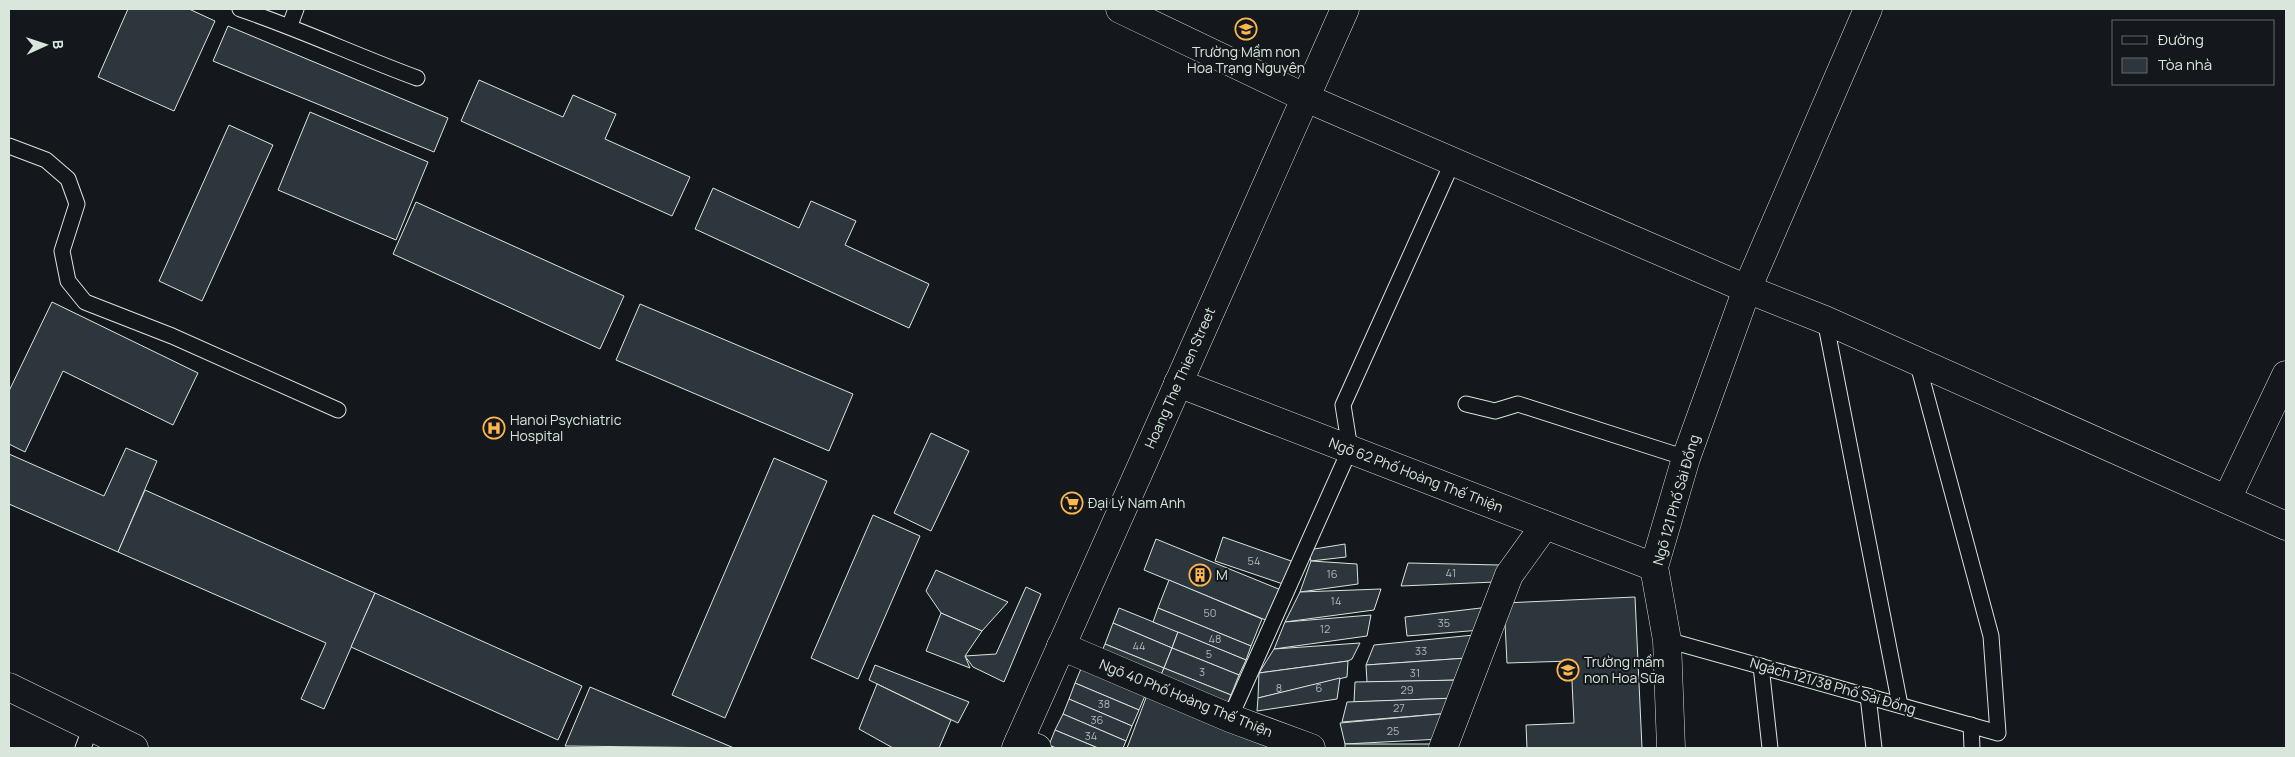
<svg xmlns="http://www.w3.org/2000/svg" width="2295" height="757" viewBox="0 0 2295 757" font-family="Manrope,sans-serif">
<style>
.building{fill:#2c363c;stroke:#d8e6dc}
.lines{fill:none;stroke-linecap:round;stroke-linejoin:round}
.service-casing{stroke:#d8e6dc;stroke-width:17}
.minor-casing{stroke:#d8e6dc;stroke-width:29}
.tertiary-casing{stroke:#d8e6dc;stroke-width:29}
.service{stroke:#14181c;stroke-width:15}
.minor{stroke:#14181c;stroke-width:28}
.tertiary{stroke:#14181c;stroke-width:28}
.labels{text-anchor:middle;stroke-width:4;stroke-linejoin:round;paint-order:stroke}
.number-label{font-size:11px;fill:#adbab4}
.poi-label{font-size:14px;fill:#d8e6dc;stroke:#14181c;text-anchor:start}
.street-label{font-size:14px;fill:#d8e6dc;stroke:#14181c}
</style>
<rect width="100%" height="100%" fill="#14181c"/>
<!-- building -->
<g class="building">
<polygon points="128,9 189,9 215,21 174,111 98,77"/>
<polygon points="228,26 448,118 434,152 213,61"/>
<polygon points="479,80 563,117 573,95 616,114 605,139 690,177 672,216 461,121"/>
<polygon points="310,112 428,162 396,240 278,190"/>
<polygon points="229,125 273,145 202,301 159,281"/>
<polygon points="713,188 799,228 811,201 856,221 845,245 929,284 909,328 695,229"/>
<polygon points="416,202 624,296 600,349 393,254"/>
<polygon points="52,302 198,373 173,425 63,371 25,452 9,444 9,391"/>
<polygon points="640,304 853,394 829,451 616,360"/>
<polygon points="931,433 969,451 931,531 894,513"/>
<polygon points="126,448 157,461 118,552 9,504 9,454 104,496"/>
<polygon points="774,458 827,481 725,718 672,695"/>
<polygon points="145,490 375,593 324,709 301,699 326,643 118,552"/>
<polygon points="873,515 920,536 858,679 811,658"/>
<polygon points="1223,537 1294,562 1286,585 1215,561"/>
<polygon points="1156,539 1281,590 1268,621 1144,570"/>
<polygon points="1345,544 1346,557 1311,561 1308,550"/>
<polygon points="1311,561 1357,564 1358,584 1300,592"/>
<polygon points="1408,563 1499,565 1495,582 1401,586"/>
<polygon points="936,570 1008,602 982,631 941,613 926,591"/>
<polygon points="1169,580 1262,619 1251,646 1158,608"/>
<polygon points="1026,587 1041,594 1004,682 973,667 965,656 996,654"/>
<polygon points="1381,589 1374,610 1285,622 1300,592"/>
<polygon points="375,593 582,686 558,740 351,647"/>
<polygon points="1635,597 1642,748 1527,748 1526,725 1574,723 1571,661 1507,663 1504,603"/>
<polygon points="1489,607 1481,630 1407,636 1405,617"/>
<polygon points="1119,608 1178,632 1172,648 1113,623"/>
<polygon points="1158,608 1251,646 1246,660 1153,622"/>
<polygon points="941,613 982,631 965,656 970,668 926,651"/>
<polygon points="1371,615 1367,636 1274,649 1285,622"/>
<polygon points="1113,623 1172,648 1164,668 1105,644"/>
<polygon points="1178,632 1246,660 1239,675 1172,648"/>
<polygon points="1474,635 1467,658 1366,665 1374,645"/>
<polygon points="1360,643 1352,659 1348,661 1259,673 1274,649"/>
<polygon points="1105,644 1164,668 1158,682 1099,658"/>
<polygon points="1172,648 1239,675 1231,695 1164,668"/>
<polygon points="1467,658 1461,680 1367,682 1366,665"/>
<polygon points="1348,661 1347,677 1258,698 1259,673"/>
<polygon points="1083,664 1147,691 1139,710 1075,683"/>
<polygon points="875,665 969,702 958,723 869,680"/>
<polygon points="1164,668 1231,695 1225,710 1158,682"/>
<polygon points="1340,678 1337,699 1257,711 1258,698"/>
<polygon points="1461,680 1456,698 1354,702 1355,682"/>
<polygon points="1075,683 1139,710 1132,726 1069,699"/>
<polygon points="877,684 951,720 939,748 893,748 859,729"/>
<polygon points="590,687 734,748 565,746"/>
<polygon points="1149,690 1293,748 1127,748"/>
<polygon points="1456,698 1451,713 1342,722 1347,702"/>
<polygon points="1069,699 1132,726 1126,741 1063,714"/>
<polygon points="1451,713 1441,739 1345,744 1340,723"/>
<polygon points="1063,714 1126,741 1123,748 1098,748 1055,730"/>
<polygon points="1055,730 1098,748 1056,748 1049,745"/>
<rect x="1345" y="744" width="93" height="4"/>
</g>
<g class="lines">
<!-- service casing -->
<g class="service-casing">
<g id="service">
<path d="M240,9C300,29 357,56 417,78"/>
<polyline points="290,25 296,9"/>
<polyline points="9,146 46,160 68,179 77,204 62,251 68,281 85,302 172,336 338,410"/>
<polyline points="1825,320 1900,705"/>
<polyline points="1466,404 1495,411 1518,404 1686,458"/>
<polyline points="1667,640 1998,733 1991,636 1917,361"/>
<polyline points="1761,666 1770,748"/>
<polyline points="1868,696 1874,748"/>
<polyline points="1230,718 1350,449 1343,405 1453,161"/>
<polyline points="1971,725 1972,748"/>
<polyline points="83,748 91,727"/>
</g>
</g>
<!-- minor casing -->
<g class="minor-casing">
<g id="minor">
<polyline points="1120,9 1306,98 1747,289 1825,320 2286,526"/>
<polyline points="1178,383 1654,567"/>
<polyline points="1061,646 1230,718 1311,748"/>
<polyline points="1019,741 1037,748"/>
<polyline points="1443,748 1509,575 1545,525"/>
<polyline points="1671,748 1667,640 1654,567 1686,458 1747,289 1868,9"/>
</g>
</g>
<!-- tertiary casing -->
<g class="tertiary-casing">
<g id="tertiary">
<polyline points="2227,499 2286,375"/>
<polyline points="9,687 134,748"/>
<polyline points="1016,748 1345,9"/>
</g>
</g>
<!-- service -->
<use href="#service" class="service"/>
<!-- minor -->
<use href="#minor" class="minor"/>
<!-- tertiary -->
<use href="#tertiary" class="tertiary"/>
</g>
<!-- icons -->
<defs>
<g id="school-ring" transform="scale(1.125)"><circle r="9.5" fill="#14181c" stroke="#ffb74d" stroke-width="1.5"/><path d="M0-5L7-2L0 1L-7-2ZM-4 1L0 2.5L4 1V4Q0 6-4 4Z" fill="#ffb74d"/></g>
<g id="hospital-ring" transform="scale(1.125)"><circle r="9.5" fill="#14181c" stroke="#ffb74d" stroke-width="1.5"/><path d="M-5-5h3v3.5h4V-5h3V5h-3V1.5h-4V5h-3Z" fill="#ffb74d"/></g>
<g id="supermarket-ring" transform="scale(1.125)"><circle r="9.5" fill="#14181c" stroke="#ffb74d" stroke-width="1.5"/><path d="M-6-5.5h2.5l.6 2H6L4.5 2H-2.5L-4.4-4H-6ZM-1.5 3.2a1.3 1.3 0 1 0 .1 0ZM3 3.2a1.3 1.3 0 1 0 .1 0Z" fill="#ffb74d"/></g>
<g id="building-ring" transform="scale(1.125)"><circle r="9.5" fill="#14181c" stroke="#ffb74d" stroke-width="1.5"/><path d="M-4-6H4V6H1V3H-1V6H-4ZM-2.5-4.3h1.7v1.8h-1.7ZM.8-4.3h1.7v1.8H.8ZM-2.5-1h1.7V.8h-1.7ZM.8-1h1.7V.8H.8Z" fill="#ffb74d"/></g>
</defs>
<g fill-rule="evenodd">
<use href="#school-ring" x="1246" y="29"/>
<use href="#hospital-ring" x="494" y="428"/>
<use href="#supermarket-ring" x="1072" y="503"/>
<use href="#building-ring" x="1200" y="575"/>
<use href="#school-ring" x="1568" y="670"/>
</g>
<g class="labels">
<!-- number labels -->
<g class="number-label">
<text x="1254" y="565">54</text>
<text x="1451" y="577">41</text>
<text x="1332" y="578">16</text>
<text x="1336" y="605">14</text>
<text x="1210" y="617">50</text>
<text x="1444" y="627">35</text>
<text x="1325" y="633">12</text>
<text x="1215" y="643">48</text>
<text x="1139" y="650">44</text>
<text x="1421" y="655">33</text>
<text x="1209" y="658">5</text>
<text x="1202" y="676">3</text>
<text x="1415" y="677">31</text>
<text x="1279" y="692">8</text>
<text x="1319" y="692">6</text>
<text x="1407" y="694">29</text>
<text x="1104" y="708">38</text>
<text x="1399" y="712">27</text>
<text x="1097" y="724">36</text>
<text x="1393" y="735">25</text>
<text x="1091" y="740">34</text>
</g>
<!-- poi labels -->
<g class="poi-label">
<text x="1246" y="57" text-anchor="middle">Trường Mầm non<tspan x="1246" dy="16">Hoa Trạng Nguyên</tspan></text>
<text x="510" y="425">Hanoi Psychiatric<tspan x="510" dy="16">Hospital</tspan></text>
<text x="1088" y="508">Đại Lý Nam Anh</text>
<text x="1216" y="580">M</text>
<text x="1584" y="667">Trường mầm<tspan x="1584" dy="16">non Hoa Sữa</tspan></text>
</g>
<!-- street labels -->
<g class="street-label">
<text transform="translate(1180 378) rotate(-66)" y="5">Hoang The Thien Street</text>
<text transform="translate(1416 475) rotate(21)" y="5">Ngõ 62 Phố Hoàng Thế Thiện</text>
<text transform="translate(1676 500) rotate(-74)" y="5">Ngõ 121 Phố Sài Đồng</text>
<text transform="translate(1833 686) rotate(16)" y="5">Ngách 121/38 Phố Sài Đồng</text>
<text transform="translate(1186 698) rotate(22)" y="5">Ngõ 40 Phố Hoàng Thế Thiện</text>
</g>
</g>
<!-- border -->
<rect width="2295" height="757" fill="none" stroke="#d8e6dc" stroke-width="20"/>
<!-- legend -->
<rect x="2112" y="20" width="162" height="65" fill="#14181c" stroke="#626a69"/>
<rect x="2122" y="36" width="25" height="8" fill="#14181c" stroke="#626a69"/>
<text x="2158" y="45" font-size="15" fill="#d8e6dc">Đường</text>
<rect x="2122" y="58" width="25" height="15" fill="#2c363c" stroke="#626a69"/>
<text x="2158" y="70" font-size="15" fill="#d8e6dc">Tòa nhà</text>
<!-- north arrow -->
<g transform="translate(45 45) rotate(87)" stroke="#14181c" stroke-width="4" paint-order="stroke">
<path d="M0-4L9 19L0 12L-9 19Z" fill="#d8e6dc"/>
<text y="-8" font-size="14" font-weight="bold" text-anchor="middle" fill="#d8e6dc">B</text>
</g>
</svg>
